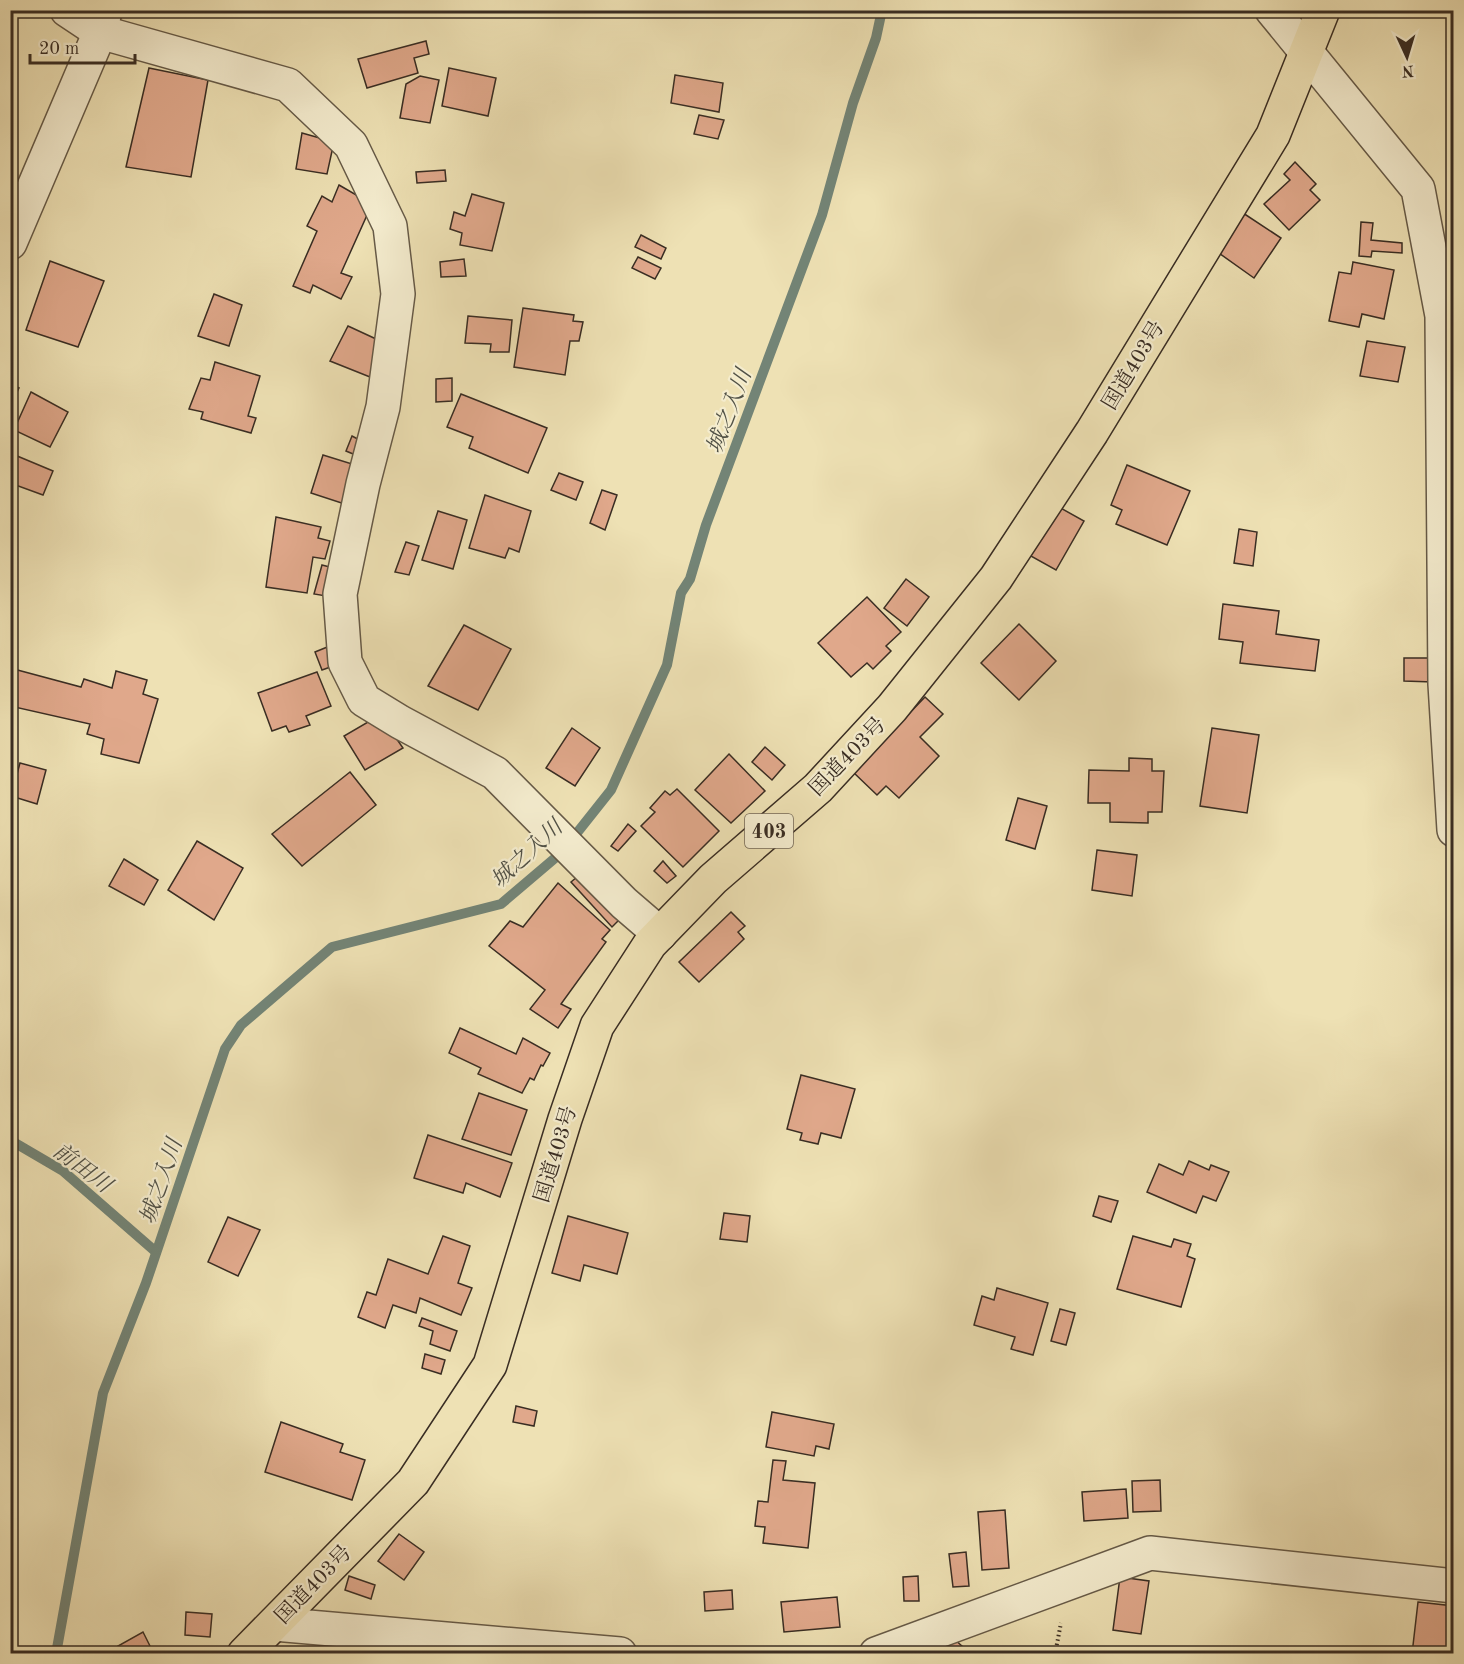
<svg xmlns="http://www.w3.org/2000/svg" width="1464" height="1664" viewBox="0 0 1464 1664" font-family="'Old Standard TT','Noto Serif JP',serif">
<style>
.lines{fill:none;stroke-linecap:round;stroke-linejoin:round}
.stream{stroke:#738476;stroke-width:10}
.building{fill:#e0a88b;stroke:#392d23;stroke-width:1.5}
.minor-casing{stroke:#665a47;stroke-width:36}
.trunk-casing{stroke:#392d23;stroke-width:36}
.path{stroke:#392d23;stroke-width:4;stroke-dasharray:1.5 3;stroke-linecap:butt}
.minor{stroke:#f4ecce;stroke-width:33}
.trunk{stroke:#eee1b4;stroke-width:33}
.labels{text-anchor:middle;stroke-width:4.5;stroke-linejoin:round;paint-order:stroke}
.shield{fill:#f4ecce;stroke:#716656;stroke-width:1.5}
.shield-label{font-size:20px;font-weight:bold;fill:#392d23}
.street-label{font-size:21px;fill:#392d23;stroke:#f4ecce}
.water-label{font-size:22px;font-style:italic;fill:#515146;stroke:#f4ecce}
</style>
<rect width="100%" height="100%" fill="#eee1b4"/>
<filter id="stains"><feTurbulence type="fractalNoise" baseFrequency=".00333" numOctaves="4"/><feColorMatrix values="0 0 0 0 .2 0 0 0 0 .09 0 0 0 0 .02 0 0 0 .5 -.17"/></filter>
<radialGradient id="worn" r=".72"><stop offset=".6" stop-color="#630" stop-opacity="0"/><stop offset="1" stop-color="#630" stop-opacity=".3"/></radialGradient>
<g class="lines">
<!-- stream -->
<g class="stream">
<polyline points="10,1140 63,1171 156,1252"/>
<polyline points="56,1654 103,1393 146,1283 225,1049 241,1025 332,947 501,904 561,853 611,790 667,665 681,593 690,579 706,525 822,215 853,103 876,38 882,10"/>
</g>
</g>
<!-- building -->
<g class="building">
<polygon points="426,41 429,54 414,58 418,73 367,88 358,59"/>
<polygon points="149,68 208,80 191,177 126,167"/>
<polygon points="449,68 496,78 488,116 442,106"/>
<polygon points="675,75 723,83 719,112 671,103"/>
<polygon points="420,76 439,80 430,123 400,118 406,84"/>
<polygon points="699,115 724,120 718,139 694,134"/>
<polygon points="302,133 334,142 327,174 296,169"/>
<polygon points="1295,162 1316,184 1310,190 1320,200 1289,230 1264,204 1290,180 1284,174"/>
<polygon points="445,170 446,181 417,183 416,172"/>
<polygon points="339,185 372,204 341,273 352,277 341,299 313,285 310,293 293,286 317,231 307,226 322,196 332,202"/>
<polygon points="472,194 504,203 492,251 460,245 462,233 450,229 454,212 465,216"/>
<polygon points="1243,213 1281,238 1254,278 1216,251"/>
<polygon points="1361,222 1373,223 1371,240 1402,243 1402,253 1372,251 1371,257 1359,256"/>
<polygon points="641,235 666,248 661,259 635,247"/>
<polygon points="638,257 661,268 655,279 632,268"/>
<polygon points="464,259 466,276 441,277 440,262"/>
<polygon points="50,261 104,281 78,347 26,330"/>
<polygon points="1353,262 1394,270 1384,319 1362,314 1359,327 1329,321 1339,272 1351,274"/>
<polygon points="214,294 242,305 229,346 198,336"/>
<polygon points="523,308 574,315 573,321 583,322 579,341 570,341 565,375 514,367"/>
<polygon points="468,316 512,320 509,352 490,352 491,344 465,343"/>
<polygon points="348,326 389,345 375,379 330,361"/>
<polygon points="1367,341 1405,347 1398,382 1360,376"/>
<polygon points="215,362 260,376 248,416 256,418 251,433 201,419 203,412 189,409 201,378 210,380"/>
<polygon points="452,378 452,401 436,402 436,379"/>
<polygon points="10,384 19,388 13,401 10,400"/>
<polygon points="31,392 68,412 50,447 14,430"/>
<polygon points="461,394 547,428 528,473 469,448 473,437 447,427"/>
<polygon points="352,436 382,452 377,464 346,451"/>
<polygon points="10,453 53,471 43,495 10,483"/>
<polygon points="323,455 365,468 363,510 311,493"/>
<polygon points="1127,465 1190,491 1167,545 1116,524 1122,510 1111,505"/>
<polygon points="559,473 583,482 576,500 551,490"/>
<polygon points="602,490 617,495 605,530 590,523"/>
<polygon points="485,495 531,511 519,552 509,548 505,558 469,548"/>
<polygon points="1057,506 1084,521 1056,570 1029,555"/>
<polygon points="438,511 467,520 453,569 422,560"/>
<polygon points="276,517 321,527 318,538 330,541 325,559 313,557 307,593 266,587"/>
<polygon points="1239,529 1257,532 1253,566 1234,563"/>
<polygon points="406,542 419,546 409,575 395,572"/>
<polygon points="322,565 349,572 344,599 314,594"/>
<polygon points="906,579 929,597 907,626 884,608"/>
<polygon points="867,597 901,632 886,646 891,651 873,669 867,663 851,677 818,643"/>
<polygon points="1223,604 1279,611 1276,634 1319,640 1315,671 1240,663 1243,642 1219,639"/>
<polygon points="1019,624 1056,661 1019,700 981,663"/>
<polygon points="464,625 511,649 478,710 428,686"/>
<polygon points="342,641 350,660 322,670 315,652"/>
<polygon points="1404,658 1433,658 1433,682 1404,681"/>
<polygon points="10,668 81,687 84,679 112,688 116,671 147,680 143,694 158,699 139,763 101,754 104,739 87,734 90,724 10,706"/>
<polygon points="317,672 331,706 306,716 310,725 289,732 286,726 272,731 258,693"/>
<polygon points="925,697 943,714 920,737 939,756 899,798 886,786 877,795 853,772"/>
<polygon points="380,715 403,748 365,770 344,736"/>
<polygon points="572,728 600,748 575,786 546,768"/>
<polygon points="1212,728 1259,735 1247,813 1200,806"/>
<polygon points="765,747 785,765 772,780 752,762"/>
<polygon points="729,754 765,791 731,823 695,790"/>
<polygon points="1129,758 1152,759 1152,771 1164,771 1162,812 1148,812 1148,823 1110,822 1110,803 1088,803 1089,770 1129,771"/>
<polygon points="20,763 46,770 37,804 11,796"/>
<polygon points="350,772 376,805 302,866 272,834"/>
<polygon points="677,789 719,831 683,867 641,826 655,812 650,808 665,791 670,795"/>
<polygon points="1018,798 1047,806 1035,849 1006,840"/>
<polygon points="628,824 636,831 618,851 611,846"/>
<polygon points="197,841 243,868 214,920 168,890"/>
<polygon points="1097,850 1137,855 1132,896 1092,890"/>
<polygon points="124,859 158,880 144,905 109,886"/>
<polygon points="663,861 676,876 667,883 654,871"/>
<polygon points="583,872 623,916 612,927 571,882"/>
<polygon points="558,883 610,930 602,939 606,942 561,1004 571,1009 558,1028 530,1009 545,990 489,946 510,921 523,927"/>
<polygon points="731,912 745,926 738,932 744,939 699,982 679,962"/>
<polygon points="460,1028 516,1054 523,1038 550,1053 543,1066 541,1065 534,1080 530,1078 522,1093 478,1074 481,1068 449,1053"/>
<polygon points="801,1075 855,1089 841,1138 821,1133 818,1144 800,1140 802,1133 787,1129"/>
<polygon points="479,1093 527,1110 511,1155 462,1139"/>
<polygon points="428,1135 512,1163 500,1197 466,1183 463,1193 414,1178"/>
<polygon points="1189,1161 1209,1170 1211,1165 1229,1172 1216,1201 1203,1196 1196,1213 1147,1192 1159,1164 1183,1175"/>
<polygon points="1099,1196 1118,1201 1111,1222 1093,1216"/>
<polygon points="724,1213 750,1216 747,1242 720,1239"/>
<polygon points="568,1216 628,1233 617,1274 584,1265 580,1281 552,1273"/>
<polygon points="228,1217 260,1230 238,1276 208,1262"/>
<polygon points="443,1236 470,1246 458,1283 472,1288 461,1315 420,1298 416,1313 393,1305 385,1328 358,1317 367,1292 376,1295 388,1259 428,1274"/>
<polygon points="1133,1236 1171,1247 1174,1239 1191,1244 1187,1256 1195,1259 1181,1307 1117,1289"/>
<polygon points="997,1288 1048,1303 1033,1355 1011,1349 1015,1337 974,1325 982,1296 994,1300"/>
<polygon points="1060,1309 1075,1313 1066,1345 1051,1341"/>
<polygon points="422,1318 457,1331 450,1351 430,1344 433,1331 419,1326"/>
<polygon points="425,1354 445,1360 441,1374 422,1368"/>
<polygon points="516,1406 537,1411 534,1426 513,1422"/>
<polygon points="772,1412 834,1424 829,1449 816,1446 814,1456 766,1447"/>
<polygon points="281,1422 343,1444 340,1452 365,1460 352,1500 265,1472"/>
<polygon points="773,1460 786,1461 783,1480 815,1483 808,1548 763,1543 765,1527 755,1526 758,1501 768,1502"/>
<polygon points="1160,1480 1161,1511 1133,1512 1132,1481"/>
<polygon points="1126,1489 1128,1518 1084,1521 1082,1492"/>
<polygon points="1005,1510 1009,1568 982,1570 978,1512"/>
<polygon points="399,1534 424,1552 404,1580 378,1561"/>
<polygon points="966,1552 969,1586 953,1587 949,1554"/>
<polygon points="349,1576 375,1585 371,1599 345,1590"/>
<polygon points="918,1576 919,1601 904,1601 903,1577"/>
<polygon points="1120,1577 1149,1581 1141,1634 1113,1630"/>
<polygon points="732,1590 733,1609 705,1611 704,1592"/>
<polygon points="837,1597 840,1627 784,1632 781,1602"/>
<polygon points="1418,1602 1454,1606 1453,1654 1412,1654"/>
<polygon points="186,1612 212,1614 210,1637 185,1635"/>
<polygon points="143,1632 154,1654 123,1654 118,1646"/>
<polygon points="954,1639 971,1654 948,1654 944,1650"/>
</g>
<g class="lines">
<!-- minor casing -->
<g class="minor-casing">
<g id="minor">
<polyline points="67,10 100,32 288,85 351,145 390,226 398,294 383,407 363,484 340,594 345,662 364,700 400,722 495,773 624,903 660,934"/>
<polyline points="1272,10 1418,189 1442,316 1445,684 1454,830"/>
<polyline points="10,243 100,32 105,11"/>
<polyline points="274,1624 620,1654"/>
<polyline points="876,1654 1150,1553 1454,1586"/>
</g>
</g>
<!-- trunk casing -->
<g class="trunk-casing">
<polyline id="trunk" points="244,1654 413,1482 490,1365 565,1119 597,1026 650,944 713,879 818,788 892,708 996,578 1092,432 1273,135 1323,10"/>
</g>
<!-- path -->
<polyline class="path" points="1055,1654 1061,1623"/>
<!-- minor -->
<use href="#minor" class="minor"/>
<!-- trunk -->
<use href="#trunk" class="trunk"/>
</g>
<g class="labels">
<!-- shield labels -->
<rect class="shield" x="745" y="814" width="48" height="34" rx="4.5"/>
<g class="shield-label">
<text x="769" y="838">403</text>
</g>
<!-- street labels -->
<g class="street-label">
<text transform="translate(1133 365) rotate(-59)" y="7">国道403号</text>
<text transform="translate(847 756) rotate(-46)" y="7">国道403号</text>
<text transform="translate(555 1154) rotate(-73)" y="7">国道403号</text>
<text transform="translate(313 1584) rotate(-46)" y="7">国道403号</text>
</g>
<!-- water labels -->
<g class="water-label">
<text transform="translate(728 411) rotate(-69)" y="8">城之入川</text>
<text transform="translate(526 853) rotate(-43)" y="8">城之入川</text>
<text transform="translate(83 1167) rotate(37)" y="8">前田川</text>
<text transform="translate(160 1181) rotate(-71)" y="8">城之入川</text>
</g>
</g>
<!-- margin -->
<rect width="1464" height="1664" fill="none" stroke="#eee1b4" stroke-width="36"/>
<rect x="12" y="12" width="1440" height="1640" fill="none" stroke="#392d23" stroke-width="3"/>
<rect x="18" y="18" width="1428" height="1628" fill="none" stroke="#392d23" stroke-width="1.5"/>
<!-- north arrow -->
<g transform="translate(1407 57) rotate(176)" stroke="#f4ecce" stroke-width="4.5" paint-order="stroke">
<path d="M0-4.5L10 22L0 15L-10 22Z" fill="#392d23"/>
<text y="-9" font-size="16" font-weight="bold" text-anchor="middle" fill="#392d23">N</text>
</g>
<!-- scale -->
<path d="M30 54v9h105v-9" fill="none" stroke="#392d23" stroke-width="3"/>
<text x="39" y="54" font-size="18" fill="#392d23" stroke="#f4ecce" stroke-width="4.5" paint-order="stroke">20 m</text>
<rect width="100%" height="100%" filter="url(#stains)"/>
<rect width="100%" height="100%" fill="url(#worn)"/>
</svg>
